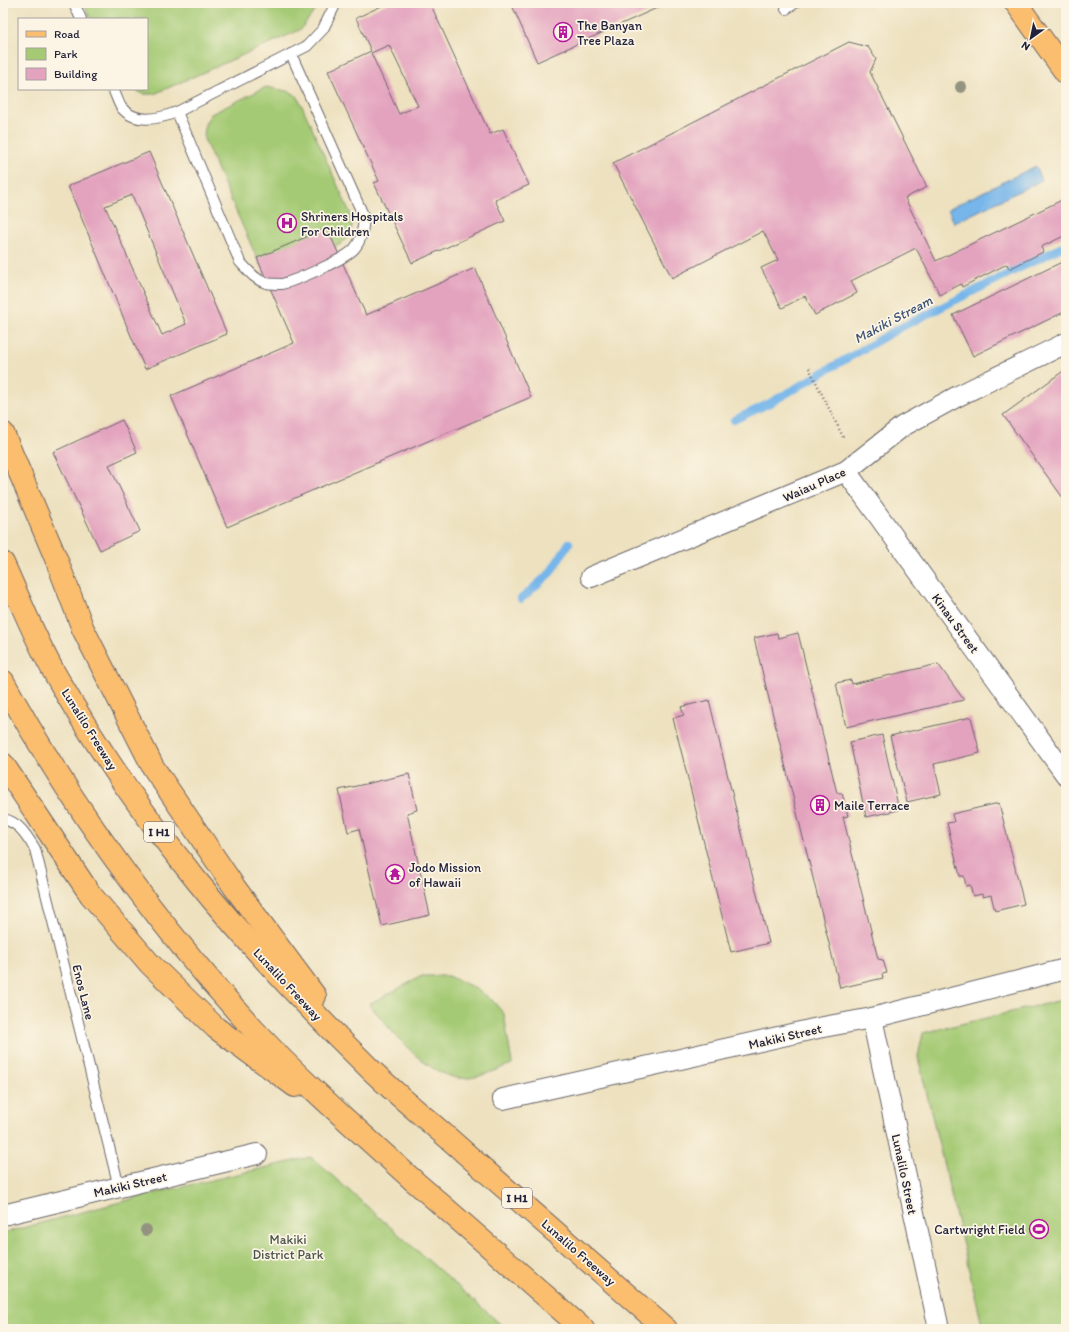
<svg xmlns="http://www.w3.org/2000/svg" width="1069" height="1332" viewBox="0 0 1069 1332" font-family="Itim,sans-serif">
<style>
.green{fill:#a5ca74;stroke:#647658}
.water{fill:#76b6ea;stroke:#4c6c92}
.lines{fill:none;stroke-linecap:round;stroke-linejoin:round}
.stream{stroke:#76b6ea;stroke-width:8}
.building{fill:#e3a2be;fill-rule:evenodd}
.service-casing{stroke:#696569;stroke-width:12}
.minor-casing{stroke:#696569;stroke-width:22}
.primary-casing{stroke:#696569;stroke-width:24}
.motorway-casing{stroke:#696569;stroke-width:24}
.path{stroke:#696569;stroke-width:2.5;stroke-dasharray:1 3;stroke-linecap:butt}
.service{stroke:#fff;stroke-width:10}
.minor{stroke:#fff;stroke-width:20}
.primary{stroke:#fbbd6e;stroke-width:22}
.motorway{stroke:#fbbd6e;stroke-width:22}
.tree{fill:#939380}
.labels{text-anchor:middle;stroke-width:3.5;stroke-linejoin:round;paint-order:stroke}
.shield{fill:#fcf5e5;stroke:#63616e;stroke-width:1}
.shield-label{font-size:12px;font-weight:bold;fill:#22223b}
.poi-label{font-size:13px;fill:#22223b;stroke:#fcf5e5;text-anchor:start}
.street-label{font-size:13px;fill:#22223b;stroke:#fcf5e5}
.park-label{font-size:13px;fill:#49544c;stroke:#fcf5e5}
.water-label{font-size:14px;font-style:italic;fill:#3f5678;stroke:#fcf5e5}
</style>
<rect width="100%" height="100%" fill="#fcf5e5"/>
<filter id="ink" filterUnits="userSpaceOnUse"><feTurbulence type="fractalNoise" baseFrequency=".025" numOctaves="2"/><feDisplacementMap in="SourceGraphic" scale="8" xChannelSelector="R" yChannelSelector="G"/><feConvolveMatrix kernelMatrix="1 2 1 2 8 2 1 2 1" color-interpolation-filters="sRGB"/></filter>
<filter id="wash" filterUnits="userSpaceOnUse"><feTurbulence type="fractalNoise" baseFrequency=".012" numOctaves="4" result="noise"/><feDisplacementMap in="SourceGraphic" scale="16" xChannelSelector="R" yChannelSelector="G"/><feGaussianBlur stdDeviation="0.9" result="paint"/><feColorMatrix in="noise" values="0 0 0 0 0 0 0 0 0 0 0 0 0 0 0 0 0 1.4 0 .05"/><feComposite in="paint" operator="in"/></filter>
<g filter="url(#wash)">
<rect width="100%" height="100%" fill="#ede1bf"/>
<!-- green -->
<g class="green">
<polygon points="83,3 321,3 300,30 154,94 144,94 132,89 147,89 147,19 91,19"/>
<polygon points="266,87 291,92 298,97 351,215 352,226 349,236 341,244 285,268 260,265 204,139 205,124 211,114"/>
<path d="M422,976H448L473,987L492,1000L504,1014L512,1064C499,1068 483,1077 468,1078C431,1083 390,1029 369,1004Z"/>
<polygon points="1066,999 1066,1329 983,1329 918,1057 923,1033"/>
<polygon points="311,1157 506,1329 3,1329 3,1233 147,1195"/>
</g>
<!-- water -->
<polygon class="water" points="1036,166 1042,180 954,223 948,209"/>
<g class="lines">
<!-- stream -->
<g class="stream">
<polyline points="734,420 770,403 898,329 1066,245"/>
<polyline points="521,599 550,573 569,543"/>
</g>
</g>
<g id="blocks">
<!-- building -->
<g class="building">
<path d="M388,3H430L490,134L503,129L529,185L495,200L505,221L412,263L374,183L379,181L328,71L371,51L356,18ZM389,45L418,106L399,114L371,53Z"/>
<polygon points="511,3 668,3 537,62"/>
<polygon points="849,42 868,47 876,59 870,72 927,187 905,198 936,261 1066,198 1066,235 1041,247 1043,252 1009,269 1007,264 962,287 961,284 940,295 916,248 851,281 857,293 815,315 805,296 782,308 761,268 778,260 763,231 672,278 613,163"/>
<path d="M149,152L227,334L145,369L68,186ZM132,195L186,324L162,335L105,206Z"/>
<polygon points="327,228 366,315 475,268 531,397 227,527 171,396 294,343 257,258"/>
<polygon points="1066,260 1066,311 973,356 953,315"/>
<polygon points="1066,369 1066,502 1003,415"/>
<polygon points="122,420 137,452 109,465 140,531 100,550 53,452"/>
<polygon points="777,633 778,638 798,633 837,793 842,793 848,816 843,817 878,959 883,960 887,973 882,974 883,978 840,988 754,638"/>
<polygon points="938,664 964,700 846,727 836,683 851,680 852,684"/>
<polygon points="709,700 769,943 731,952 673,718 684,715 681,707"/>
<polygon points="971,717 980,753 934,764 941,794 907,802 890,736"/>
<polygon points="882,735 899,810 866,817 850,742"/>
<polygon points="409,774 417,810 407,813 430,915 382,926 359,829 348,832 339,790"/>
<polygon points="999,803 1024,904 995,911 991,895 983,897 982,894 973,896 970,885 966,886 964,876 960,876 947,823 954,822 952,814"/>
</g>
</g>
</g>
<g filter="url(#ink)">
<use href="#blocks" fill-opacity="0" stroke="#696569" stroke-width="1"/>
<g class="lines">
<!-- service casing -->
<g class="service-casing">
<g id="service">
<polyline points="74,3 81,19"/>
<polyline points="786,9 795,3"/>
<path d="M113,89C116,95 118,102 121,107C135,125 159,119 177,112L307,46L323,29L336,3"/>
<path d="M177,112L240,262C248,270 255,280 266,283C271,284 277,284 282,284C297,280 344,260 354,249C362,240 363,229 364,217L291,54"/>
<path d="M3,819C19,822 27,836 35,849L119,1187"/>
</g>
</g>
<!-- minor casing -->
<g class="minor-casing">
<g id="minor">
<polyline points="846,471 1066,775"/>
<polyline points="591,577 846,471 903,426 958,396 1066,343"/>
<polyline points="872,1018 939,1329"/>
<polyline points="503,1099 818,1028 872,1018 1066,969"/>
<polyline points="3,1215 257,1154"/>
</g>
</g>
<!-- primary casing -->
<g class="primary-casing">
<polyline id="primary" points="1016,3 1066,73"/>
</g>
<!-- motorway casing -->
<g class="motorway-casing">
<g id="motorway">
<polyline points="3,433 57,561 83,629 153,767 235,888 315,996"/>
<path d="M3,563C20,600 35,639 55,674C137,820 246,947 365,1064C396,1095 432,1123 465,1153C532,1211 599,1270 666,1329"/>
<path d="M3,681C72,807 157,924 254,1030C304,1084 360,1132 414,1181C471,1230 527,1280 583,1329"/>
<polyline points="3,764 90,894 150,964 216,1028 295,1086"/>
</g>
</g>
<!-- path -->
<polyline class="path" points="809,368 843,437"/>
<!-- service -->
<use href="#service" class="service"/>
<!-- minor -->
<use href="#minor" class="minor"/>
<!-- primary -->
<use href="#primary" class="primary"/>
<!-- motorway -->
<use href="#motorway" class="motorway"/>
</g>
<!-- trees -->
<g class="tree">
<circle cx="961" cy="87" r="6"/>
<circle cx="146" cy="1230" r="6"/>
</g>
</g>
<!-- icons -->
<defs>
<g id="building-ring" transform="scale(1)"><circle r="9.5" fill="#fcf5e5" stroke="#b5179e" stroke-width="1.5"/><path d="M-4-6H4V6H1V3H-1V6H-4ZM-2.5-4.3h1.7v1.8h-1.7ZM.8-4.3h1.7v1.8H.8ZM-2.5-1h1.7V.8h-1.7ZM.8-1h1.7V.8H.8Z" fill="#b5179e"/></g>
<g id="hospital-ring" transform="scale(1)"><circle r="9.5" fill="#fcf5e5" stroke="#b5179e" stroke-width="1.5"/><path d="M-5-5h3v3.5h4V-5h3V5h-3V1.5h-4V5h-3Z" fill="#b5179e"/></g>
<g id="temple-ring" transform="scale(1)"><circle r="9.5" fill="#fcf5e5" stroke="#b5179e" stroke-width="1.5"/><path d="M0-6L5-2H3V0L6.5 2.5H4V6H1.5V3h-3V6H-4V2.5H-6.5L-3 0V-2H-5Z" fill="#b5179e"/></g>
<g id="stadium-ring" transform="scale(1)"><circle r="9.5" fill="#fcf5e5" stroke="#b5179e" stroke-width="1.5"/><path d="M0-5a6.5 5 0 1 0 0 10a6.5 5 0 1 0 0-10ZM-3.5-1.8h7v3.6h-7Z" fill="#b5179e"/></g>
</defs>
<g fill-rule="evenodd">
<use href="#building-ring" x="563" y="32"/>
<use href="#hospital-ring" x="287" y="223"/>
<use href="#building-ring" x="820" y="805"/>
<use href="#temple-ring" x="395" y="874"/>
<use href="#stadium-ring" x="1039" y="1229"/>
</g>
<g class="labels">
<!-- shield labels -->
<g class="shield">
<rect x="144" y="822" width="30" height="20" rx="3"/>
<rect x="502" y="1188" width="30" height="20" rx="3"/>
</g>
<g class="shield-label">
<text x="159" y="836">I H1</text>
<text x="517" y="1202">I H1</text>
</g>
<!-- poi labels -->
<g class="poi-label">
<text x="577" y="30">The Banyan<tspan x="577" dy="15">Tree Plaza</tspan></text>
<text x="301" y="221">Shriners Hospitals<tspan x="301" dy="15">For Children</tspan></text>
<text x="834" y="810">Maile Terrace</text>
<text x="409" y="872">Jodo Mission<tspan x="409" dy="15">of Hawaii</tspan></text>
<text x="1025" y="1234" text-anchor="end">Cartwright Field</text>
</g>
<!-- street labels -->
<g class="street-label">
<text transform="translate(814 484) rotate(-24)" y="5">Waiau Place</text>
<text transform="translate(956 623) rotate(54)" y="5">Kinau Street</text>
<text transform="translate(90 729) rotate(58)" y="5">Lunalilo Freeway</text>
<text transform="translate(288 984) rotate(47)" y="5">Lunalilo Freeway</text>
<text transform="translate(84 992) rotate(76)" y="5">Enos Lane</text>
<text transform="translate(785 1036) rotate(-13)" y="5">Makiki Street</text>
<text transform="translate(905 1174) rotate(78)" y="5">Lunalilo Street</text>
<text transform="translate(130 1184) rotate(-13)" y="5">Makiki Street</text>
<text transform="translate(579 1252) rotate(41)" y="5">Lunalilo Freeway</text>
</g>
<!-- park labels -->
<g class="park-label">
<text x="288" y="1244">Makiki<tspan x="288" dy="15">District Park</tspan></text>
</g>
<!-- water labels -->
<g class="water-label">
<text transform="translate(893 319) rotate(-28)" y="5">Makiki Stream</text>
</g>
</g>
<!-- margin -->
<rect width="1069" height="1332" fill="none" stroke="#fcf5e5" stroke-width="16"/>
<!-- legend -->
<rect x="18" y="18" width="130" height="72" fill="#fcf5e5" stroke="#a5a1a1"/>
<rect x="26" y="31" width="20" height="6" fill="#fbbd6e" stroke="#a5a1a1"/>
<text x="54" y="38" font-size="12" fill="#22223b">Road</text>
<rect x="26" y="48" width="20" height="12" fill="#a5ca74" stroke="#a5a1a1"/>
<text x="54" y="58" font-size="12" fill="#22223b">Park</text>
<rect x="26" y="68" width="20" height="12" fill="#e3a2be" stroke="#a5a1a1"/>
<text x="54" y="78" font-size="12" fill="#22223b">Building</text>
<!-- north arrow -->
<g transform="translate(1031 38) rotate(213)" stroke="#fcf5e5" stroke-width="3" paint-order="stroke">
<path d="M0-3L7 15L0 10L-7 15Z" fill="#22223b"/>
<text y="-6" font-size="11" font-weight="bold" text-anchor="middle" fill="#22223b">N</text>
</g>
</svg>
